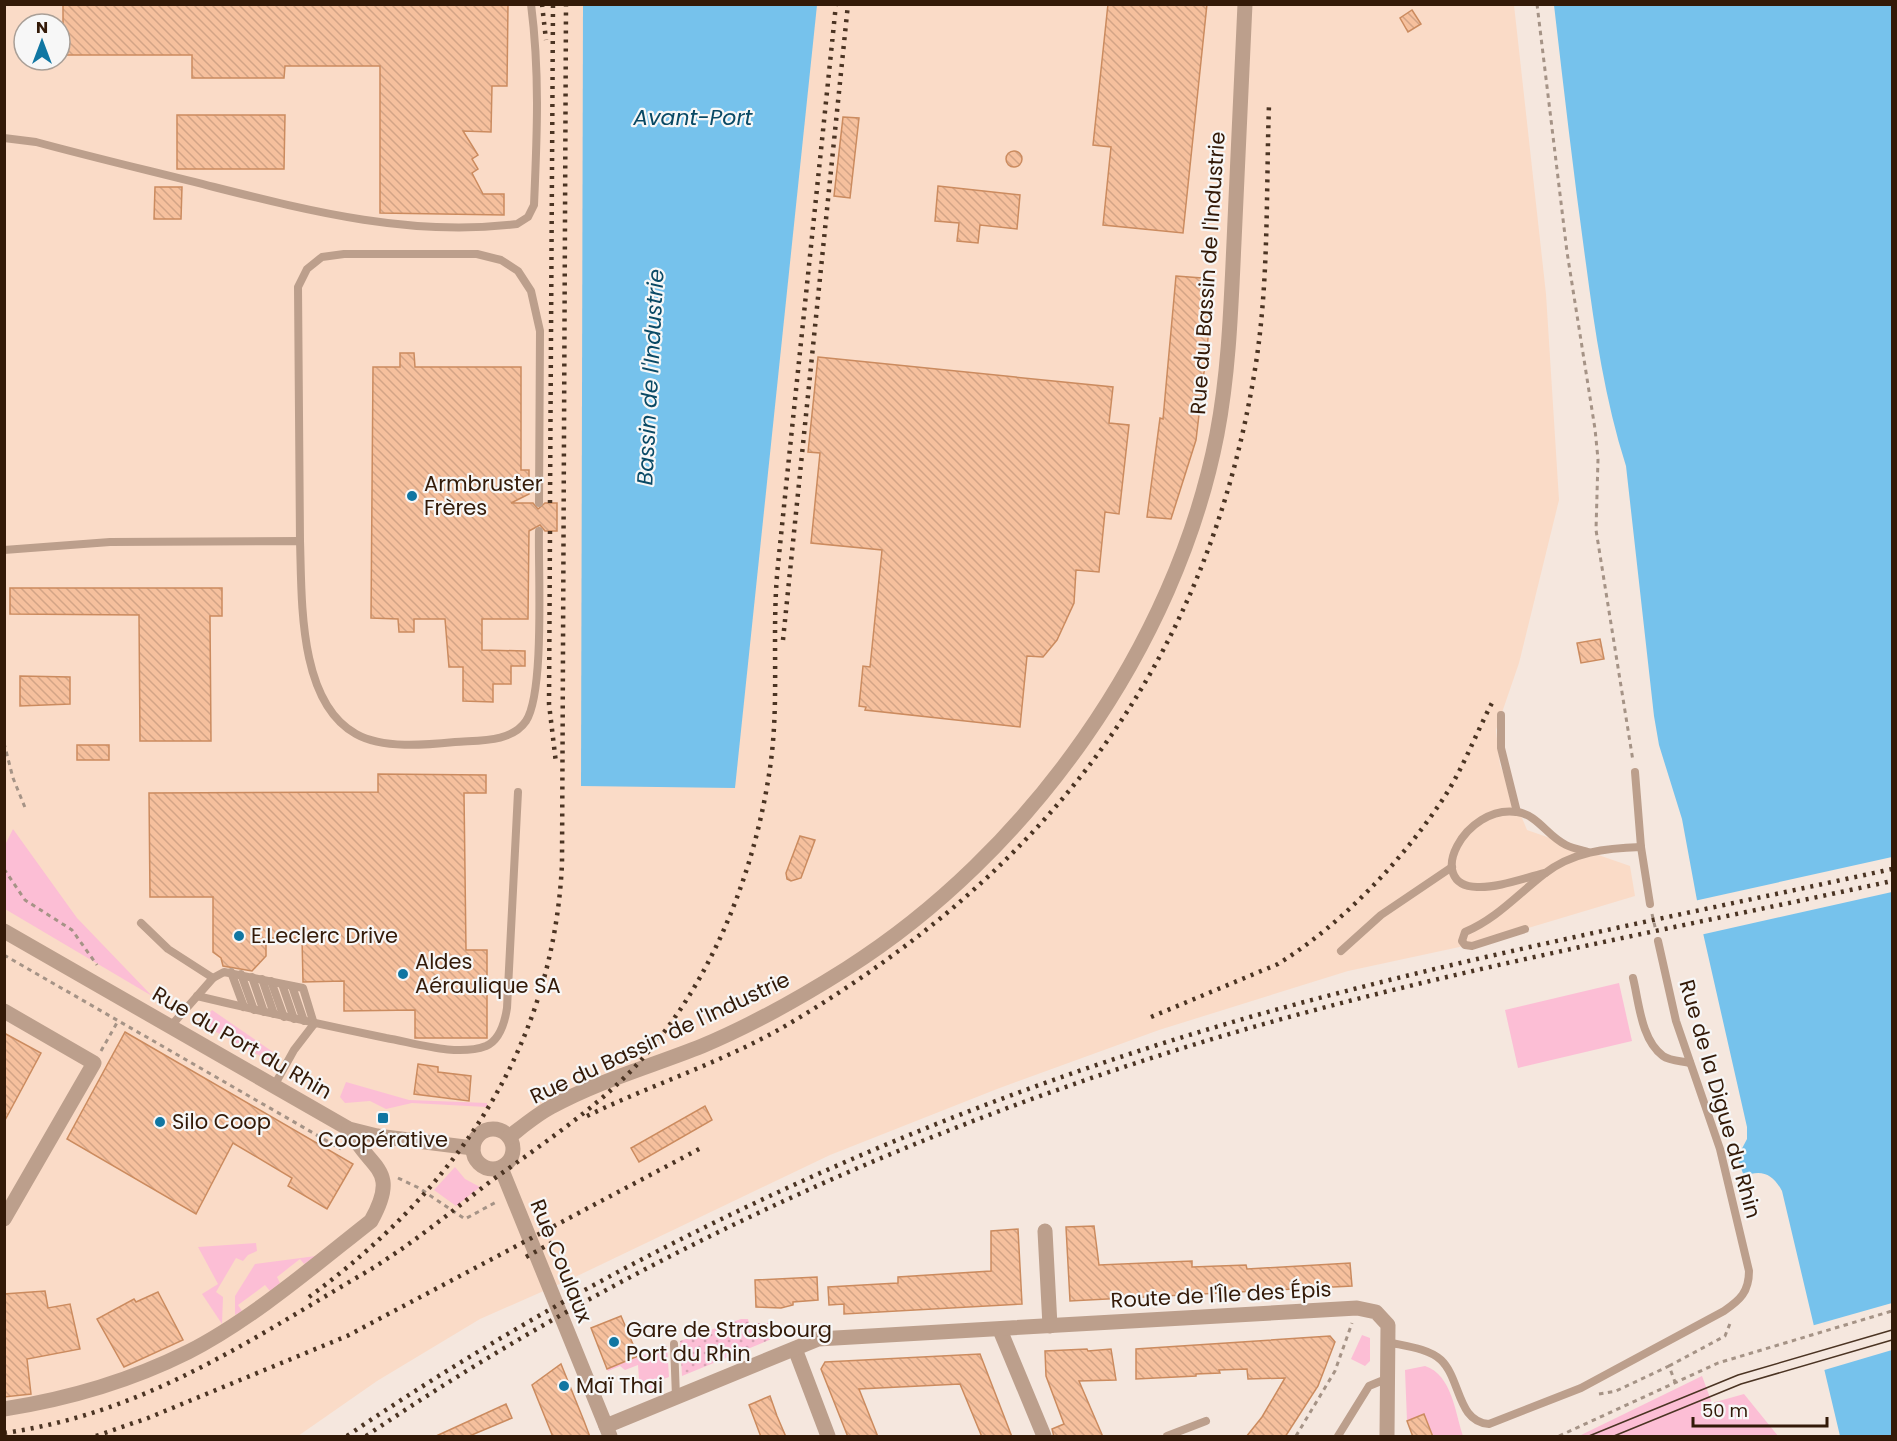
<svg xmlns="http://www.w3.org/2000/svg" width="1897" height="1441" viewBox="0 0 1897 1441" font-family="Poppins,sans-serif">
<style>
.built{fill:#fadbc7;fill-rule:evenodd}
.grass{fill:#fcbed5}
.garden{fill:url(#garden-dots)}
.water{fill:#76c2ec}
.pier{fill:#f5e7de}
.building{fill:url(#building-back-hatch);stroke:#cb8b5f;stroke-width:1.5}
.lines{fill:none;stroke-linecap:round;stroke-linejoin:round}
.path{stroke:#a59386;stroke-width:3;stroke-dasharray:4.5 4.5;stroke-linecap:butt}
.lane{stroke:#bc9f8c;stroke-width:8}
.street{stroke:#bc9f8c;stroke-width:15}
.tram{stroke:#4b3423;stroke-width:1.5}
.rail{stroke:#4b3423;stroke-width:4.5;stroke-dasharray:3 6;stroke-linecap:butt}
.poi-dot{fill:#1076a2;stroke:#f7f7f7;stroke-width:2}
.labels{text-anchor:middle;stroke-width:4.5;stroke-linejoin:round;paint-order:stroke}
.street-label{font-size:21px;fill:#331a08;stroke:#f7f7f7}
.poi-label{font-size:21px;fill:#331a08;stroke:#f7f7f7;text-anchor:start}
.water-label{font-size:22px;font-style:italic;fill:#094965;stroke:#f7f7f7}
</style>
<defs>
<pattern id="garden-dots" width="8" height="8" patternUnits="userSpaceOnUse" patternTransform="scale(1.5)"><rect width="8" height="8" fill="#fcbed5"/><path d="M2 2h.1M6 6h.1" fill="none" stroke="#d8a3b5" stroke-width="1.8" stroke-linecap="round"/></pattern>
<pattern id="building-back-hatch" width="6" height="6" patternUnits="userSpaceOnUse" patternTransform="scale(1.5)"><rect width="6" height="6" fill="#f6c09d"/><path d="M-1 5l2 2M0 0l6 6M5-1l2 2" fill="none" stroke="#d3a486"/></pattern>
</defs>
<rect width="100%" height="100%" fill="#f5e7de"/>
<!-- built -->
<path class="built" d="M5,5H1514L1546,294L1559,500L1519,663L1496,730L1500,765L1527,830L1630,866L1635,896L1478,943L1348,971L1159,1030L997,1089L830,1155L573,1278L480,1319L377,1381L298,1436H5ZM24,24H60V60H24Z"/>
<!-- grass -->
<g class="grass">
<polygon points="13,829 77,918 152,996 5,909 5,845"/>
<polygon points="1619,983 1632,1041 1518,1068 1505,1010"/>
<polygon points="212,1010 273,1052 268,1060 207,1027 206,1017"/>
<polygon points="346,1082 409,1100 487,1103 487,1107 412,1103 386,1109 370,1101 345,1103 340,1097"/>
<polygon points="455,1167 465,1179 480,1187 456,1206 434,1190"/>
<polygon points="256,1243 257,1251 248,1255 243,1261 236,1258 216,1292 223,1297 222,1324 202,1294 218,1284 198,1247"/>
<polygon points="316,1256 304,1264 300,1259 277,1277 280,1283 270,1291 265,1285 238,1305 242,1311 235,1315 235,1296 255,1264"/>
<polygon points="1362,1335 1370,1338 1370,1361 1365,1366 1351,1359"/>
<polygon points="667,1346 669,1377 658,1381 658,1386 640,1393 638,1365 625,1370 620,1366 608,1371 607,1369"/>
<path d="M1425,1366C1452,1375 1455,1412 1463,1436H1433L1424,1414L1407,1421L1405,1370Z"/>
<polygon points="1702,1376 1712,1403 1744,1394 1778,1436 1579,1436"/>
</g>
<!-- garden -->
<polygon class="garden" points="741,1319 748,1319 749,1323 773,1323 774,1338 682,1376 680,1341"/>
<!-- water -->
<g class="water">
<polygon points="583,5 817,5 735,788 581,786"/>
<path d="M1554,5H1892V1436H1840L1782,1191C1773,1174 1762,1169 1744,1176L1737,1158L1747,1139V1127L1703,933L1682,819L1659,745L1654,716L1626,466C1605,400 1595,332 1586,264C1574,178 1564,91 1554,5Z"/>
</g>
<!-- pier -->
<g class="pier">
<polygon points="1892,857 1892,892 1700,935 1694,901"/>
<polygon points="1892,1303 1892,1350 1821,1371 1811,1326"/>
</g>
<!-- building -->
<g class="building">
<polygon points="63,4 508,4 507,86 492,86 491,132 463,131 478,155 472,159 478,169 472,173 483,194 504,194 504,215 380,213 380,66 285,66 284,78 192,78 192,55 63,55"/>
<polygon points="1108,4 1207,4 1183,233 1103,225 1111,147 1093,145"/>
<polygon points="1412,10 1421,24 1408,32 1400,18"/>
<polygon points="177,115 285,115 284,169 177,169"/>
<polygon points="843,117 859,118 850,198 834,196"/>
<circle cx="1014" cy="159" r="8"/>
<polygon points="938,186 1020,195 1017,229 980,225 978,243 957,241 959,223 935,221"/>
<polygon points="155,187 182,187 181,219 154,219"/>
<polygon points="1176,276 1215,279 1196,440 1171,519 1147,517 1160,418 1163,419"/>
<polygon points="400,353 414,353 415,367 521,367 521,470 529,470 529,494 511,503 533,503 538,509 545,503 557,503 557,531 545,531 540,525 529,531 528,619 482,619 482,650 525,651 525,666 511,666 511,684 493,684 493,702 463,701 463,667 449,667 445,619 414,619 414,632 399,632 398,619 371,618 373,367 400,367"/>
<polygon points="818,357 1113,387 1109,423 1129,425 1119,514 1105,512 1099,572 1076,570 1074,603 1057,640 1043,657 1027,656 1020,727 865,710 866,707 859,706 863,666 870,667 882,550 811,543 820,453 808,452"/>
<polygon points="10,588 222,588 222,616 210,616 211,741 140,741 139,615 10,614"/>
<polygon points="1600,639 1604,659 1581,663 1577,643"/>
<polygon points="20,676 70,677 70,704 20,706"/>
<rect x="77" y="745" width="32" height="15"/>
<polygon points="378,774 486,775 486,793 464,793 466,950 487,950 487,1038 415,1038 415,1010 344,1011 344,981 303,982 302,938 266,938 266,956 252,971 223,966 221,958 213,952 213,897 150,897 149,793 378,792"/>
<polygon points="800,836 815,840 801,878 791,881 787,879 786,873"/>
<polygon points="125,1032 353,1164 327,1209 288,1186 292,1178 233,1143 196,1214 67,1139"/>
<polygon points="4,1033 41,1053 4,1122"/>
<polygon points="418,1064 438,1067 438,1072 471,1076 469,1101 414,1094"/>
<polygon points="705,1106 712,1120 639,1162 631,1148"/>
<polygon points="1094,1226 1099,1265 1192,1261 1192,1267 1246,1265 1247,1269 1350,1263 1352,1286 1070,1301 1066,1227"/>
<polygon points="1018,1229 1022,1304 844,1314 844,1304 829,1305 828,1287 898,1283 898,1277 991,1271 991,1231"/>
<polygon points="817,1277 818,1300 793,1302 793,1305 781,1308 756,1307 755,1280"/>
<polygon points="45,1291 48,1308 70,1304 80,1349 27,1359 31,1394 4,1397 4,1294"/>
<polygon points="158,1292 183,1340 124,1367 97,1319 134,1299 136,1302"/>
<polygon points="621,1316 638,1356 607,1369 591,1328"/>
<polygon points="1330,1336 1335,1342 1318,1386 1285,1437 1246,1437 1262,1417 1285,1378 1248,1379 1247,1369 1219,1370 1220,1373 1196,1374 1196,1376 1136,1379 1136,1349"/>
<polygon points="1087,1349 1088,1351 1111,1349 1116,1380 1079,1381 1103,1437 1054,1437 1052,1429 1064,1424 1046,1376 1045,1351"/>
<polygon points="980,1354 1012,1437 982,1437 960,1384 859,1389 878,1437 848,1437 821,1369 825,1362"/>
<polygon points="561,1364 584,1421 590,1437 553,1437 532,1385"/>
<polygon points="770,1396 777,1416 786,1437 761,1437 749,1405"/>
<polygon points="506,1404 512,1418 467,1437 434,1437"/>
<polygon points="1424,1414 1433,1437 1413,1437 1407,1421"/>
</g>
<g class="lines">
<!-- path -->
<g class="path">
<polyline points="1537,4 1567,252 1595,429 1598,459 1596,530 1633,761"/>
<polyline points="4,743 13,778 26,810"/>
<polyline points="4,869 25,900 72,930 97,965"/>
<polyline points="1652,914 1656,931"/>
<polyline points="4,955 341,1149"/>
<polyline points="101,1051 118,1021"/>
<polyline points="398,1178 419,1188 465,1219 498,1201"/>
<polyline points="1669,1366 1725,1336 1731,1321"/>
<polyline points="1599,1394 1616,1391 1669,1366 1675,1382"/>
<polyline points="1296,1436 1335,1371 1352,1323"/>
<polyline points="1559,1436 1718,1363 1892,1311"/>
</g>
<!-- lane -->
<g class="lane">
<path d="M4,138L36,142C95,158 155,172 214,187C313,212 413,237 517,224L528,217L534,205C537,136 540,74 531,4"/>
<polyline points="300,541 298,287 307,269 322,257 344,254 477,254 501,260 518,271 531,291 540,331 539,503"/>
<path d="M4,550L110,542L300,541C302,599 298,702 356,734C383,749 425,745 455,742C478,740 511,743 526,721C545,692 538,570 539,531"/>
<polyline points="1501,715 1501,748 1517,812"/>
<polyline points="1635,772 1641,847 1650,904"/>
<path d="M1545,873C1524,878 1498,888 1477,887C1423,885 1465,804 1517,812C1538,815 1547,836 1566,845C1572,848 1581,850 1588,852"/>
<polyline points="141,923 168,949 213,978"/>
<path d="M1525,929L1472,946L1465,945L1462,941L1465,932C1496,919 1517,895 1544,874C1572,852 1606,848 1641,847"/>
<polyline points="1341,951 1381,915 1452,867"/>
<polyline points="231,972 244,1007"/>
<polyline points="241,974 254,1010"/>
<polyline points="252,977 264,1012"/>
<path d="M1633,978C1639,1002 1641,1040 1663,1056C1670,1061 1682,1061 1690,1063"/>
<polyline points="262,979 274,1014"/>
<polyline points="271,981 284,1017"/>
<polyline points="282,984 294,1019"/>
<polyline points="292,986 304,1021"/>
<path d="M197,996C260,1011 323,1025 386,1038C415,1043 457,1057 486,1046C500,1040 505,1021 507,1008L518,792"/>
<polyline points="170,1027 213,978 224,972 303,988 314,1024"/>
<polyline points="274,1086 294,1050 314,1024"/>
<path d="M1387,1342C1404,1346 1428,1348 1441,1360C1461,1379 1457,1422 1489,1424L1581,1388L1724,1311C1740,1300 1749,1292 1749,1271L1720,1149L1676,1021L1658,941"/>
<polyline points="674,1344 676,1397"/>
<polyline points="1167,1436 1206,1421"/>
<polyline points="1338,1436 1369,1386 1386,1379"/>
</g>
<!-- street -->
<g class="street">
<polyline points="4,931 349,1129 377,1136 473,1148"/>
<polyline points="4,1011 94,1063 4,1219"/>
<circle cx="493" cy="1149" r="20"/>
<path d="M509,1137C522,1127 536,1115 551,1107C598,1081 652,1066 702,1046C752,1025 800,998 846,969C1028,854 1176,646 1217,434C1229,371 1231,306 1234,242C1238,163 1242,84 1245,4"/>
<polyline points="501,1168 610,1436"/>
<polyline points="1045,1231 1050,1326"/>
<polyline points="1000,1330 1044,1436"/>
<polyline points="795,1349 828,1436"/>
<path d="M4,1409C68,1399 130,1381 188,1352C251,1320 315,1265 371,1221C401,1167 369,1170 349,1129"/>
<polyline points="606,1426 818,1339 1357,1308 1376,1312 1388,1325 1387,1436"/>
</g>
<!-- tram -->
<g class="tram">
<polyline points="1589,1436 1738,1375 1892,1330"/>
<polyline points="1614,1436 1741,1384 1892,1340"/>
</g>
<!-- rail -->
<g class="rail">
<polyline points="542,4 546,40"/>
<polyline points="550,503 553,4"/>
<polyline points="550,531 549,704 556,763"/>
<polyline points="783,640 848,4"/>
<path d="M1151,1017L1278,964C1342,924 1401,862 1443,799C1463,769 1476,733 1493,701"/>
<path d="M587,1116C655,1083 727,1061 792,1022C1049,868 1209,663 1256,363C1269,278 1266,190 1269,105"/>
<polyline points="526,1257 553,1242"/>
<path d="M309,1297C455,1190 553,1049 562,864L566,4"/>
<path d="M4,1433C140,1414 241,1346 356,1278C405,1250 447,1215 491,1181C538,1147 588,1114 629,1073C708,992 754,878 770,768C780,700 771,632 778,565C797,378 817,191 836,4"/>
<polyline points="96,1436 148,1418 347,1336 701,1148"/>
<path d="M347,1436C623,1248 929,1109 1250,1017C1461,957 1678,916 1892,869"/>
<path d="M366,1436C611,1270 881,1144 1164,1054C1402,978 1649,934 1892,881"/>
</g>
</g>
<!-- markers -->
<g class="poi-dot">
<circle cx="412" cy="496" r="6"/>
<circle cx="239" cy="936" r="6"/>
<circle cx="403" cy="974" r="6"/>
<rect x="377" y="1112" width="12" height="12" rx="3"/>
<circle cx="160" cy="1122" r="6"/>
<circle cx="614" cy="1342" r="6"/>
<circle cx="564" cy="1386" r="6"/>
</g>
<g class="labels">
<!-- street labels -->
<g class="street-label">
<text transform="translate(1208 273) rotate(-86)" y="7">Rue du Bassin de l'Industrie</text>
<text transform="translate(660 1038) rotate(-25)" y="7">Rue du Bassin de l'Industrie</text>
<text transform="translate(242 1043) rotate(30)" y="7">Rue du Port du Rhin</text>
<text transform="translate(1720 1099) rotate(74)" y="7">Rue de la Digue du Rhin</text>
<text transform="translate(561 1261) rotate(68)" y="7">Rue Coulaux</text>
<text transform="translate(1221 1295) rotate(-3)" y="7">Route de l'Île des Épis</text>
</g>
<!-- poi labels -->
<g class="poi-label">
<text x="424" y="491">Armbruster<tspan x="424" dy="24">Frères</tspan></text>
<text x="251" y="943">E.Leclerc Drive</text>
<text x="415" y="969">Aldes<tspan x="415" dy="24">Aéraulique SA</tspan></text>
<text x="172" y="1129">Silo Coop</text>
<text x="383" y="1147" text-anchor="middle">Coopérative</text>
<text x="626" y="1337">Gare de Strasbourg<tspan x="626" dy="24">Port du Rhin</tspan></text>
<text x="576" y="1393">Maï Thai</text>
</g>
<!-- water labels -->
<g class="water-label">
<text x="693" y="125">Avant-Port</text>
<text transform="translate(650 377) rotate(-87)" y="8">Bassin de l'Industrie</text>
</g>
</g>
<!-- border -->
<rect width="1897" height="1441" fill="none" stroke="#331a08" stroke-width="12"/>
<!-- north arrow -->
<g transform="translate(42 42)"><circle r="28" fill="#f7f7f7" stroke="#a99f97" stroke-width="1.5"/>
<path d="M0-4.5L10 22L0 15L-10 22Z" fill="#1076a2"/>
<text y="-9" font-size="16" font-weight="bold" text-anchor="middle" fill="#331a08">N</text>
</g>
<!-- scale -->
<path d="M1693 1417v9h134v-9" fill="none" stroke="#331a08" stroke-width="3"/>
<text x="1702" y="1417" font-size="18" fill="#331a08" stroke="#f7f7f7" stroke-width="4.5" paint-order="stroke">50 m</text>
</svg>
